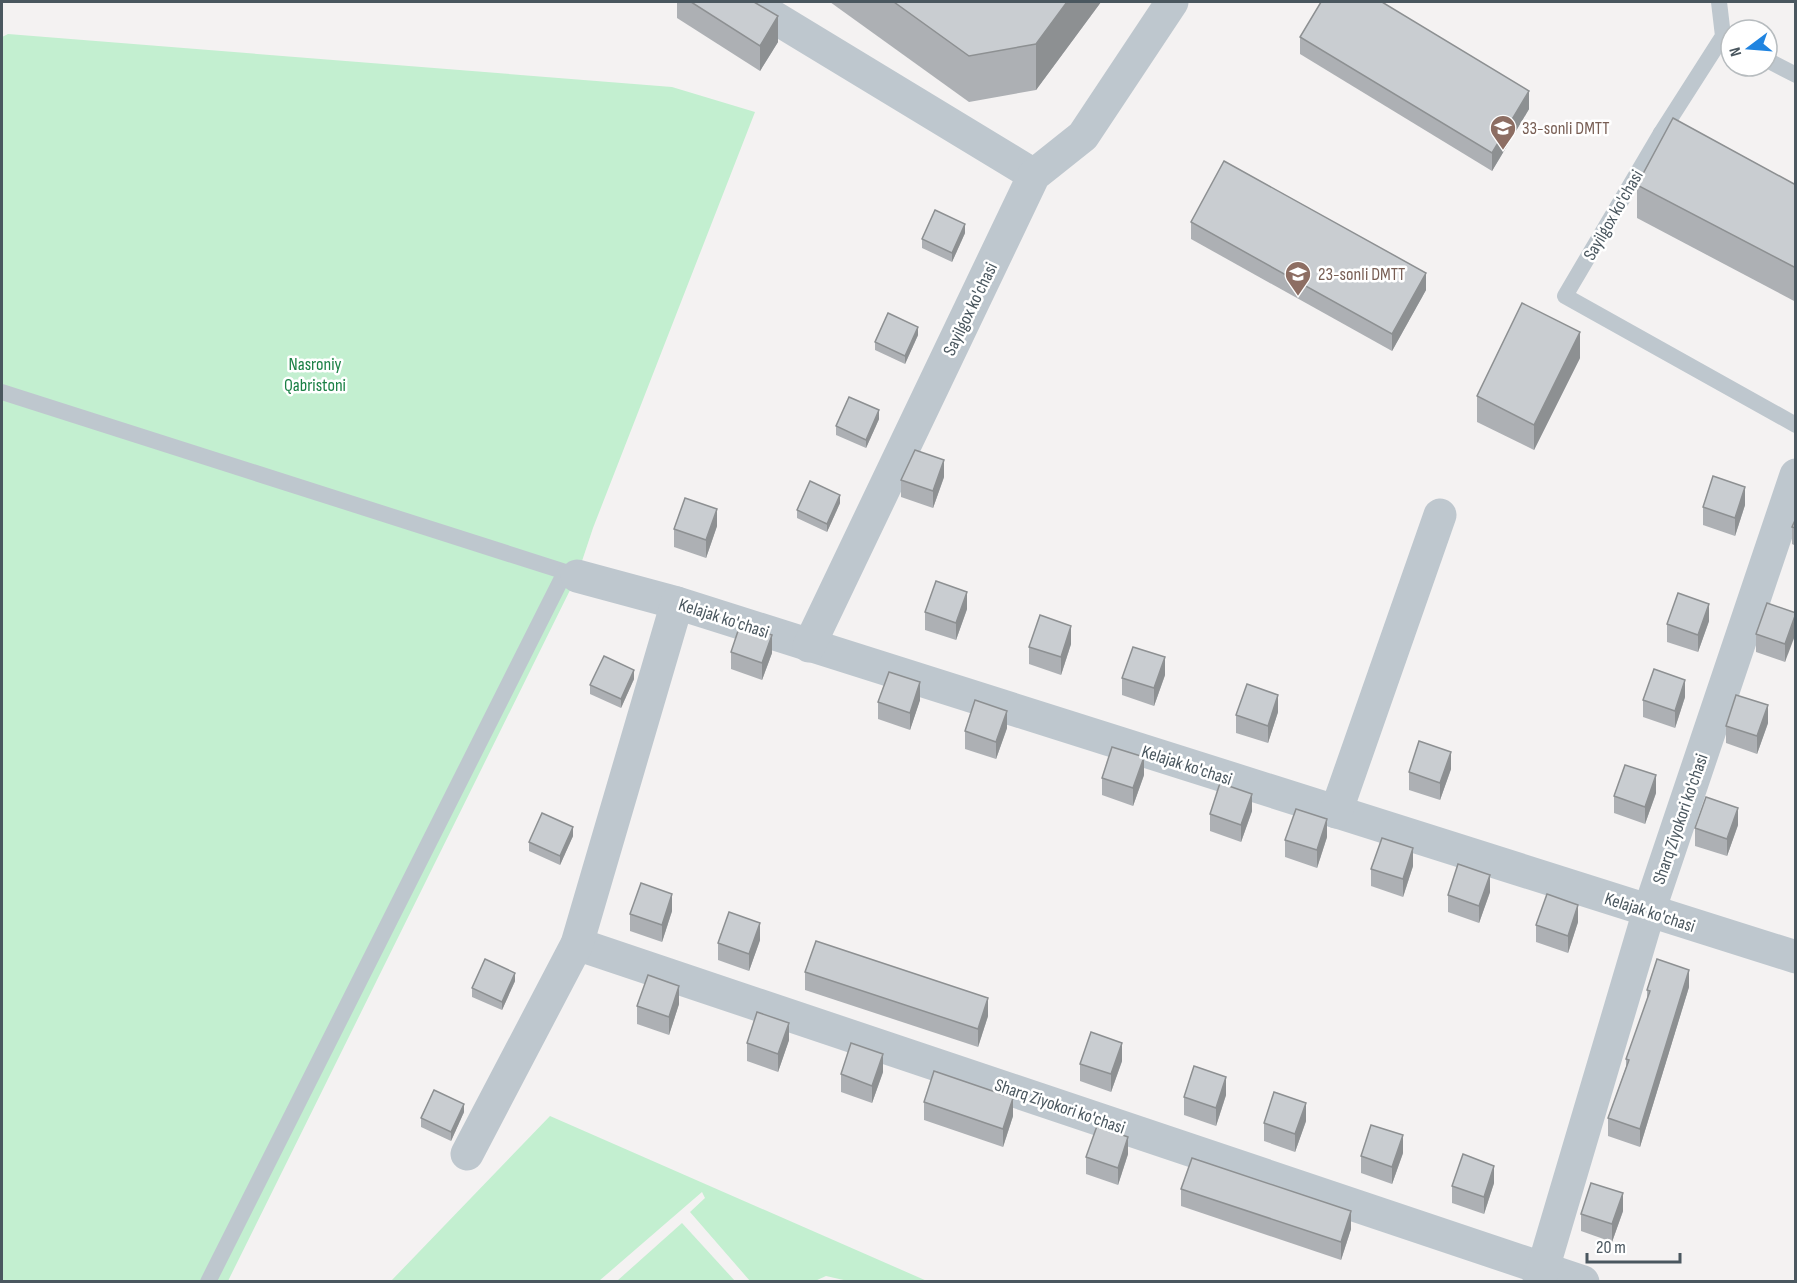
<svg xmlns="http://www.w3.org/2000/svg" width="1797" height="1283" viewBox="0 0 1797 1283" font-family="'Sofia Sans Condensed',sans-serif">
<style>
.green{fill:#c3efd0}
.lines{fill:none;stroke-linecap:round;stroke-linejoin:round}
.lane{stroke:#bec7ce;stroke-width:16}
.street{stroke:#bec7ce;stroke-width:33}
.wall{fill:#adb0b4}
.shaded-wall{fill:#8d9092}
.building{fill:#c9cdd1;stroke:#8d9092;stroke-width:1.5}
.labels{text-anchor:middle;stroke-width:5;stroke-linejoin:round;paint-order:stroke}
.education-label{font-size:18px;fill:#785e54;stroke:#fff;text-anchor:start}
.street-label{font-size:18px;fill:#4a575f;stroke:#fff}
.park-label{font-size:18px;fill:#1b8045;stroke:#fff}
</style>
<rect width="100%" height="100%" fill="#f4f2f2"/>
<!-- green -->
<g class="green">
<polygon points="8,34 672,87 755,112 593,528 577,576 228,1281 2,1282 2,37"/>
<polygon points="550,1116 927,1281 848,1281 826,1276 815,1281 750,1281 690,1212 705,1198 702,1192 599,1281 391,1281"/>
<polygon points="682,1223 735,1281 617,1281"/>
</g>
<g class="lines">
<!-- lane -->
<g class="lane">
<polyline points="1767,60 1796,75"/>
<polyline points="1661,133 1565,296 1796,425"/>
<polyline points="1670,138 1661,133 1723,36 1719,2"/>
<polyline points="2,392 575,575"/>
<polyline points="208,1282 565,572"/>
</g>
<!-- street -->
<g class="street">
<polyline points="749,2 1034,175"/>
<polyline points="577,576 677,603 1796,957"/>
<polyline points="809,646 1034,175 1083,136 1172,2"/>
<polyline points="1336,812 1440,515"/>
<polyline points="577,944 1583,1282"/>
<polyline points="467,1154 577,944 677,603"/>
<polyline points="1539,1282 1649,911 1796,475"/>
</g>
</g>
<!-- wall -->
<g class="wall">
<polygon points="677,2 754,2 778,42 760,71 677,18"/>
<polygon points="830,2 1101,2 1036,90 969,102"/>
<polygon points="1300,37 1529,109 1492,171 1300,54"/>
<polygon points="1637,185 1796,185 1796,302 1637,218"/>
<polygon points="1191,222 1426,290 1392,351 1191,239"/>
<polygon points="965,233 952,262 922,248 922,239"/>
<polygon points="918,335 905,364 875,350 875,342"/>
<polygon points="1580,358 1534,450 1477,422 1477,396"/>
<polygon points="879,419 866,448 836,435 836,426"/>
<polygon points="944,477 933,508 901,497 901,480"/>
<polygon points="840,503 827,532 797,518 797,510"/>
<polygon points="1745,505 1735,536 1703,525 1703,507"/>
<polygon points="1796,518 1796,546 1792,544 1792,527"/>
<polygon points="717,526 706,558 674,547 674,529"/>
<polygon points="967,609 956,640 925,630 925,612"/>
<polygon points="1796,613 1785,662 1756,652 1756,634"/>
<polygon points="1709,621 1698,652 1667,642 1667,624"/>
<polygon points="1071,644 1061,675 1029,664 1029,647"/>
<polygon points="731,652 772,653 762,680 731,669"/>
<polygon points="1165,675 1154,706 1122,695 1122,678"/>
<polygon points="634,679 621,708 590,694 590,685"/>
<polygon points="1685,697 1675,728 1643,717 1643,700"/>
<polygon points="920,700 910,730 878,719 878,702"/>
<polygon points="1278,712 1268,743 1236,733 1236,715"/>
<polygon points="1768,723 1757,754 1726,743 1726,726"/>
<polygon points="1007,728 996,759 965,749 965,731"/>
<polygon points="1451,769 1440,800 1409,790 1409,772"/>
<polygon points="1144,775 1133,806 1102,795 1102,778"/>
<polygon points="1656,793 1645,824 1614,813 1614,796"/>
<polygon points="1252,811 1241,842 1210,831 1210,814"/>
<polygon points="1738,825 1727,856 1695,846 1695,828"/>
<polygon points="573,836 560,865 529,851 529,842"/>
<polygon points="1327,837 1317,868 1285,857 1285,840"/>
<polygon points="1413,866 1403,897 1371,886 1371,869"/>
<polygon points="1490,892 1479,923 1448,912 1448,895"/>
<polygon points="672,911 662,942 630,931 630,914"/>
<polygon points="1578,922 1568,953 1536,942 1536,925"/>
<polygon points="760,940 749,971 718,960 718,943"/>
<polygon points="805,972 988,1016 978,1047 805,990"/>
<polygon points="515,981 502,1010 472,997 472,988"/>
<polygon points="1689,987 1640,1147 1608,1136 1608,1118 1626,1067 1626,1059 1647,1000 1647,990"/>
<polygon points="679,1004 669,1035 637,1024 637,1006"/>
<polygon points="789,1040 778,1072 747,1061 747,1043"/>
<polygon points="1122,1061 1111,1092 1080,1081 1080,1064"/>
<polygon points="883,1072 872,1103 841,1092 841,1074"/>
<polygon points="1226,1095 1216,1126 1184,1115 1184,1097"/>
<polygon points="924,1102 1013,1116 1003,1147 924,1120"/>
<polygon points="464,1112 451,1141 421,1127 421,1118"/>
<polygon points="1306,1121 1295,1152 1264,1141 1264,1123"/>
<polygon points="1403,1153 1392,1184 1361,1173 1361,1156"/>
<polygon points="1128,1154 1118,1185 1086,1174 1086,1157"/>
<polygon points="1494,1183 1484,1214 1452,1203 1452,1186"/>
<polygon points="1181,1189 1351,1229 1341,1260 1181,1206"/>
<polygon points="1623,1211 1612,1242 1581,1231 1581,1214"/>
</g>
<!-- shaded-wall -->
<g class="shaded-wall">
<polygon points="1067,2 1101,2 1036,90 1036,44"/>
<polygon points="778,16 778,42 760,71 760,46"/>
<polygon points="1529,91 1529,109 1492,171 1492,153"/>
<polygon points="965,224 965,233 952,262 952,253"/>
<polygon points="1426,273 1426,290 1392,351 1392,334"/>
<polygon points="918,327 918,335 905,364 905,356"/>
<polygon points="1580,332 1580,358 1534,450 1534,425"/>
<polygon points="879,410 879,419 866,448 866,440"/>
<polygon points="944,460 944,477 933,508 933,491"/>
<polygon points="1745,487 1745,505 1735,536 1735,518"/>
<polygon points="840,495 840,503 827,532 827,524"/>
<polygon points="717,509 717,526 706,558 706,540"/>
<polygon points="967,592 967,609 956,640 956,623"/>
<polygon points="1709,604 1709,621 1698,652 1698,635"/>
<polygon points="1796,615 1796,633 1785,662 1785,644"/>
<polygon points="1071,626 1071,644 1061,675 1061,657"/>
<polygon points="772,635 772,653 762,680 762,663"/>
<polygon points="1165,657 1165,675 1154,706 1154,688"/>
<polygon points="634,670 634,679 621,708 621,699"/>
<polygon points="1685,680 1685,697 1675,728 1675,711"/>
<polygon points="920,682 920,700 910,730 910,713"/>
<polygon points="1278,695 1278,712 1268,743 1268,726"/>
<polygon points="1768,705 1768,723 1757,754 1757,736"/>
<polygon points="1007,711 1007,728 996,759 996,742"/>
<polygon points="1451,752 1451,769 1440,800 1440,783"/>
<polygon points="1144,757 1144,775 1133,806 1133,788"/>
<polygon points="1656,775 1656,793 1645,824 1645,807"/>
<polygon points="1252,794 1252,811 1241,842 1241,825"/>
<polygon points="1738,808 1738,825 1727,856 1727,839"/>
<polygon points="1327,819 1327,837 1317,868 1317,850"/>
<polygon points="573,827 573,836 560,865 560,856"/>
<polygon points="1413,848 1413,866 1403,897 1403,879"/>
<polygon points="1490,875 1490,892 1479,923 1479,906"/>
<polygon points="672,894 672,911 662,942 662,925"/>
<polygon points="1578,905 1578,922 1568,953 1568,936"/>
<polygon points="760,923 760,940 749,971 749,954"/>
<polygon points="1689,970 1689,987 1640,1147 1640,1129"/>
<polygon points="515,973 515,981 502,1010 502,1002"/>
<polygon points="679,986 679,1004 669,1035 669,1017"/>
<polygon points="988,998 988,1016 978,1047 978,1029"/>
<polygon points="789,1023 789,1040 778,1072 778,1054"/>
<polygon points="1122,1043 1122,1061 1111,1092 1111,1074"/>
<polygon points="883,1054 883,1072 872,1103 872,1086"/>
<polygon points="1226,1077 1226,1095 1216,1126 1216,1108"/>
<polygon points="1013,1098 1013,1116 1003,1147 1003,1129"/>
<polygon points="1306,1103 1306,1121 1295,1152 1295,1134"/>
<polygon points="464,1104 464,1112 451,1141 451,1132"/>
<polygon points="1403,1135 1403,1153 1392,1184 1392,1167"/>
<polygon points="1128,1137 1128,1154 1118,1185 1118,1168"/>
<polygon points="1494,1166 1494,1183 1484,1214 1484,1197"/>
<polygon points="1623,1193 1623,1211 1612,1242 1612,1224"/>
<polygon points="1351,1211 1351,1229 1341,1260 1341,1242"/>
</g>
<!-- building -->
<g class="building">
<polygon points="691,2 754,2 778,16 760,46"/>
<polygon points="894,2 1067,2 1036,44 969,56"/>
<polygon points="1321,2 1382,2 1529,91 1492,153 1300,37"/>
<polygon points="1673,118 1796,185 1796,268 1637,185"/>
<polygon points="1224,161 1426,273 1392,334 1191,222"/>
<polygon points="935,210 965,224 952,253 922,239"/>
<polygon points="1522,303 1580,332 1534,425 1477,396"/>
<polygon points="888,313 918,327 905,356 875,342"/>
<polygon points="849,397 879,410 866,440 836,426"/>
<polygon points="915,450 944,460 933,491 901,480"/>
<polygon points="1713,476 1745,487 1735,518 1703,507"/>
<polygon points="810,481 840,495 827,524 797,510"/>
<polygon points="685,498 717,509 706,540 674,529"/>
<polygon points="1796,518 1796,528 1792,527"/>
<polygon points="936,581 967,592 956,623 925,612"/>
<polygon points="1678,593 1709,604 1698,635 1667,624"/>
<polygon points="1767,603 1796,613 1785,644 1756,634"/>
<polygon points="1040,615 1071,626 1061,657 1029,647"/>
<polygon points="740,625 772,635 762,663 731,652"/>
<polygon points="1133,647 1165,657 1154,688 1122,678"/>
<polygon points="604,656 634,670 621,699 590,685"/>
<polygon points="1654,669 1685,680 1675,711 1643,700"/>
<polygon points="889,672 920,682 910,713 878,702"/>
<polygon points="1247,684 1278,695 1268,726 1236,715"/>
<polygon points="1736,695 1768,705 1757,736 1726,726"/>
<polygon points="975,700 1007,711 996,742 965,731"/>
<polygon points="1419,741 1451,752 1440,783 1409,772"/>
<polygon points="1112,747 1144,757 1133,788 1102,778"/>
<polygon points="1625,765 1656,775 1645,807 1614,796"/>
<polygon points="1220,783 1252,794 1241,825 1210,814"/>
<polygon points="1706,797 1738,808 1727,839 1695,828"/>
<polygon points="1296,809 1327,819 1317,850 1285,840"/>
<polygon points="542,813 573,827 560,856 529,842"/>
<polygon points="1382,838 1413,848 1403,879 1371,869"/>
<polygon points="1458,864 1490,875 1479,906 1448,895"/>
<polygon points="641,883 672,894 662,925 630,914"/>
<polygon points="1547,894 1578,905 1568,936 1536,925"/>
<polygon points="729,912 760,923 749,954 718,943"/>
<polygon points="816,941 988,998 978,1029 805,972"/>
<polygon points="485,959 515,973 502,1002 472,988"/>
<polygon points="1657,959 1689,970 1640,1129 1608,1118 1629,1060 1626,1059 1650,991 1647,990"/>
<polygon points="648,975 679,986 669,1017 637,1006"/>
<polygon points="757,1012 789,1023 778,1054 747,1043"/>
<polygon points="1091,1032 1122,1043 1111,1074 1080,1064"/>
<polygon points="851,1043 883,1054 872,1086 841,1074"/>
<polygon points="1194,1066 1226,1077 1216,1108 1184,1097"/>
<polygon points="934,1071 1013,1098 1003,1129 924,1102"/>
<polygon points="434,1090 464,1104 451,1132 421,1118"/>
<polygon points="1274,1092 1306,1103 1295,1134 1264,1123"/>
<polygon points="1371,1125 1403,1135 1392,1167 1361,1156"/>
<polygon points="1097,1126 1128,1137 1118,1168 1086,1157"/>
<polygon points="1463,1154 1494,1166 1484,1197 1452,1186"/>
<polygon points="1192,1158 1351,1211 1341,1242 1181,1189"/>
<polygon points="1591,1183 1623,1193 1612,1224 1581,1214"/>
</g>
<!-- icons -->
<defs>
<g id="school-pin" transform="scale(1.35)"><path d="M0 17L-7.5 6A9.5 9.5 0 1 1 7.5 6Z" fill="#8d6e63" stroke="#fff"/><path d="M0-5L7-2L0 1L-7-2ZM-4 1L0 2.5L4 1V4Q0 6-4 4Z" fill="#fff"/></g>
</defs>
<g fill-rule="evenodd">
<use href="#school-pin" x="1503" y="128"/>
<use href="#school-pin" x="1298" y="274"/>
</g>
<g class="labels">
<!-- education labels -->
<g class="education-label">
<text x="1522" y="134">33-sonli DMTT</text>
<text x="1318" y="280">23-sonli DMTT</text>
</g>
<!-- street labels -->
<g class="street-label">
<text transform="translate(1613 215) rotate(-60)" y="6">Sayilgox ko'chasi</text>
<text transform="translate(970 309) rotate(-64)" y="6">Sayilgox ko'chasi</text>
<text transform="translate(724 618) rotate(18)" y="6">Kelajak ko'chasi</text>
<text transform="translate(1187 765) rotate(18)" y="6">Kelajak ko'chasi</text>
<text transform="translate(1680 819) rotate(-71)" y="6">Sharq Ziyokori ko'chasi</text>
<text transform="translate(1650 912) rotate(18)" y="6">Kelajak ko'chasi</text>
<text transform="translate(1060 1106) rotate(19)" y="6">Sharq Ziyokori ko'chasi</text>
</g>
<!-- park labels -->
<g class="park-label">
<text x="315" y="370">Nasroniy<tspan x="315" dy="21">Qabristoni</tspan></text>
</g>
</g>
<!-- border -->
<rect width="1797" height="1283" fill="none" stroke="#4a575f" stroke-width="6"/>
<!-- north arrow -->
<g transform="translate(1749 48) rotate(254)"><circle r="28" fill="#ffffff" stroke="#b7bcbf" stroke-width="1.5"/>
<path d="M0-4.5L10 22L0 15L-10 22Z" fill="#2084e0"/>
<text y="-9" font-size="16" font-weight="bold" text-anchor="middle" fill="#4a575f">N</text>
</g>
<!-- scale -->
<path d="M1587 1253v9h93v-9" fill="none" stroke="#4a575f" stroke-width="3"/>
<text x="1596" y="1253" font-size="18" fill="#4a575f" stroke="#ffffff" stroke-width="4.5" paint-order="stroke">20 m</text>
</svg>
